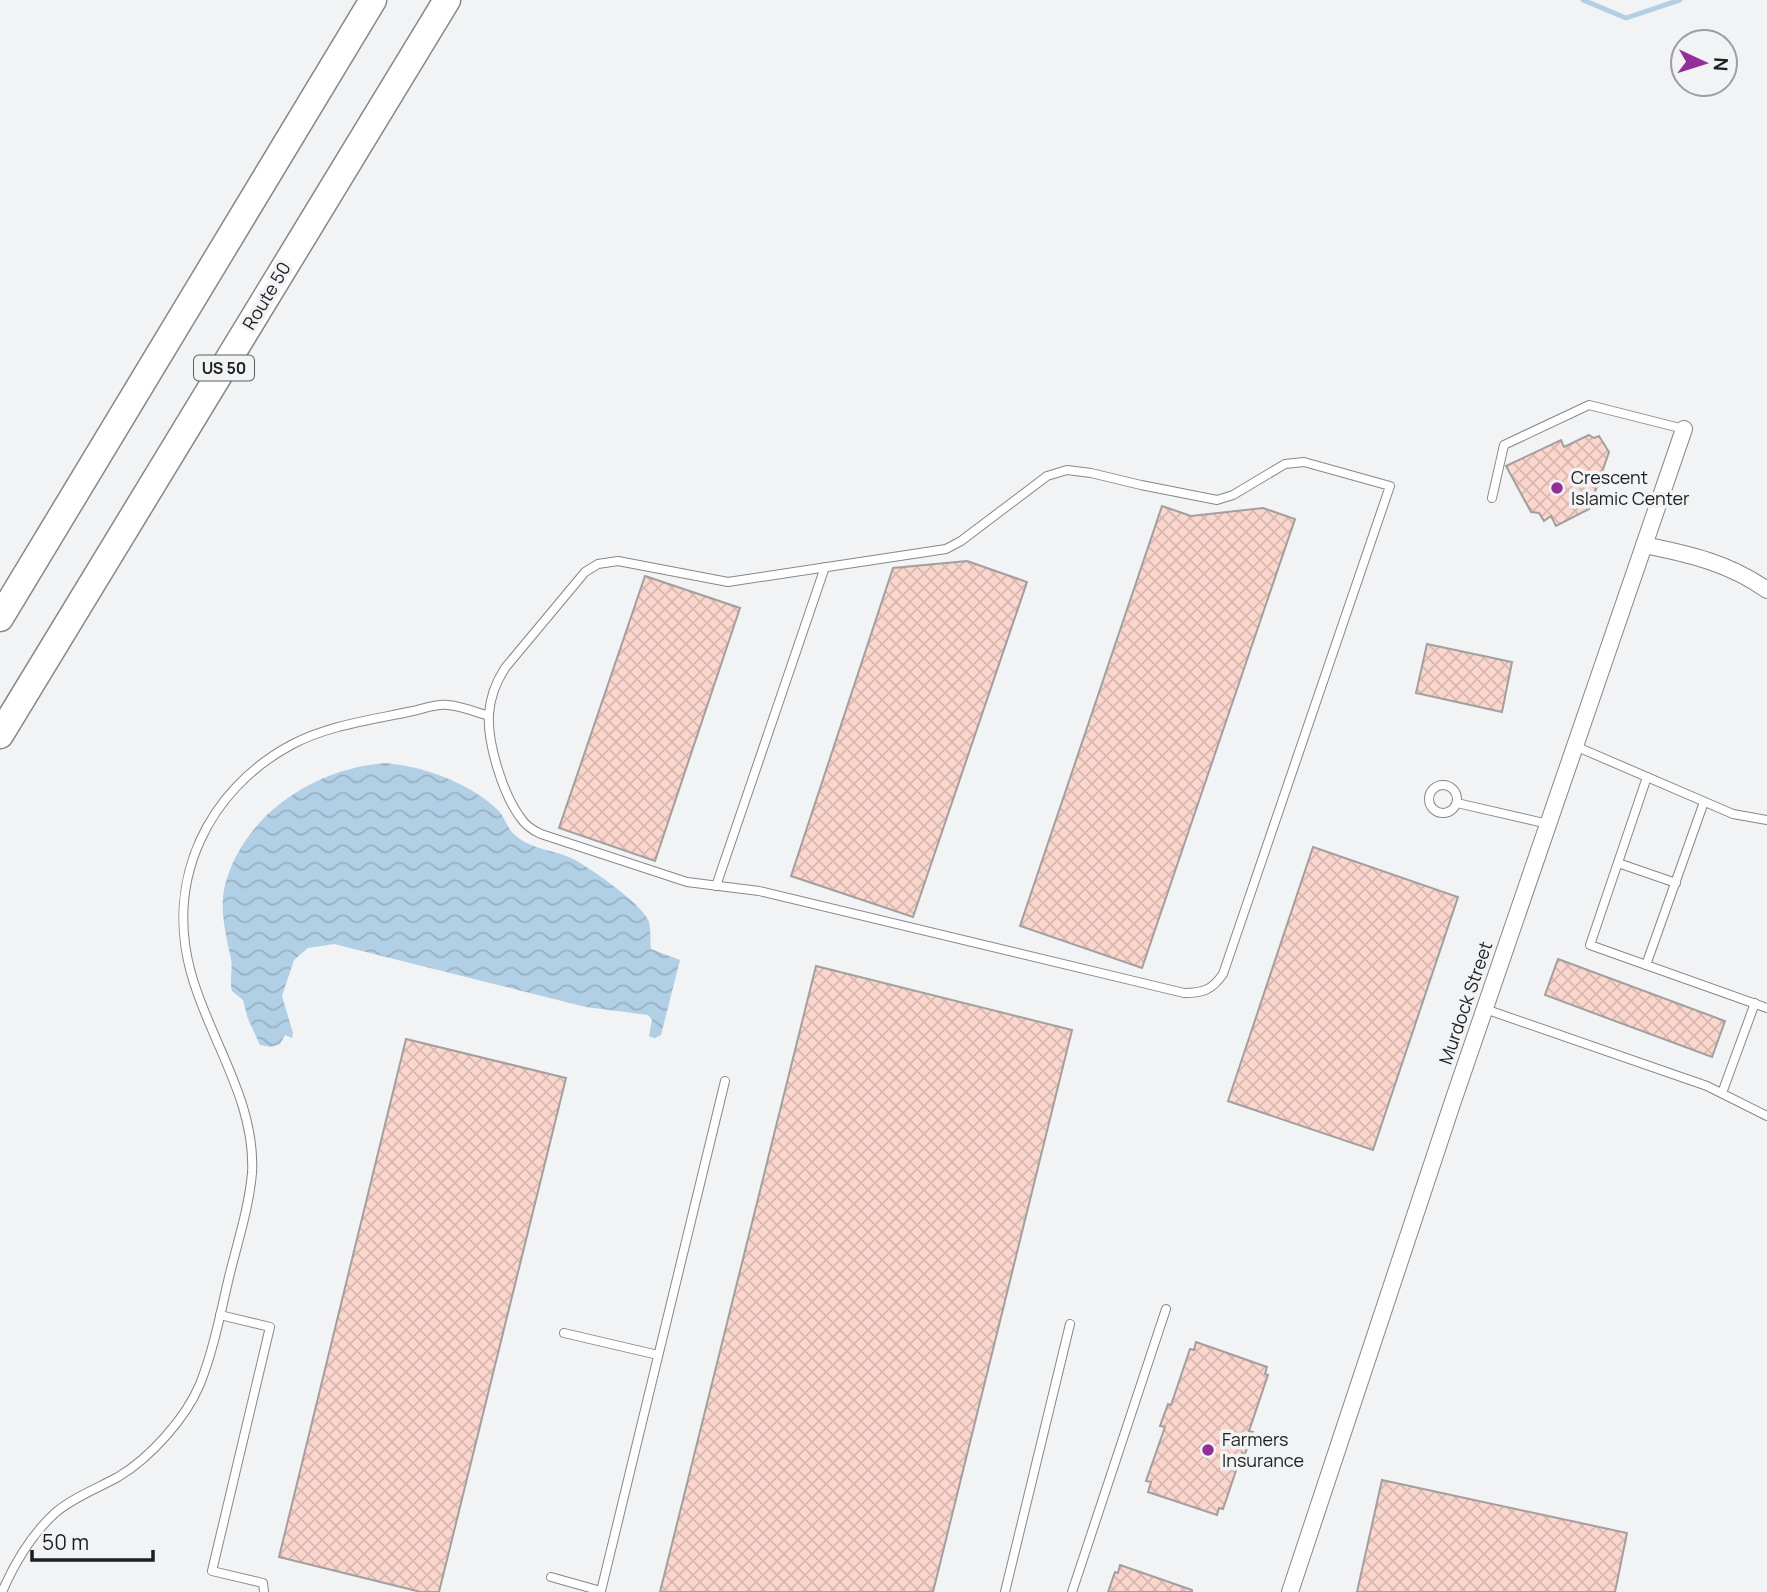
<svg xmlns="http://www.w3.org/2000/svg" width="1767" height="1592" viewBox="0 0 1767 1592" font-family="Manrope,sans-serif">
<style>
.water{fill:url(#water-waves)}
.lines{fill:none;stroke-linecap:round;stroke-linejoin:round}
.stream{stroke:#b1cfe5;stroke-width:5}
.building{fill:url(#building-cross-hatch);stroke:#a29f9f;stroke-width:2}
.service-casing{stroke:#868788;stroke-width:10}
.minor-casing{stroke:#868788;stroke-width:18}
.trunk-casing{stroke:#868788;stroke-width:29}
.service{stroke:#fff;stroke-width:8}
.minor{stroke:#fff;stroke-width:16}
.trunk{stroke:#fff;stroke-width:26}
.poi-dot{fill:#903098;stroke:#f2f3f5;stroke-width:2.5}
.labels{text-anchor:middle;stroke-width:7;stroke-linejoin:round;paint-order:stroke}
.shield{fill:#f2f3f5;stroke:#5d5e5e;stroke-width:2}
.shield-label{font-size:16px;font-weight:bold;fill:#1d1e1e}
.street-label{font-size:18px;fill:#1d1e1e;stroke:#f2f3f5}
.poi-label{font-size:18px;fill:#1d1e1e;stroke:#f2f3f5;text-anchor:start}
</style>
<defs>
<pattern id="water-waves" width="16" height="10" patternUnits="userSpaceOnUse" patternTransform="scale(1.75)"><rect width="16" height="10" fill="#b1cfe5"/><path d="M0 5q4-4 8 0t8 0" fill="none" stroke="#98b1c4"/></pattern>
<pattern id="building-cross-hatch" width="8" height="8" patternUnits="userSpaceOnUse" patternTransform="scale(1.75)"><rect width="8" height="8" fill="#fbd6cc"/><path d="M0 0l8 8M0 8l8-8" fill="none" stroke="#d7b7af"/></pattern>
</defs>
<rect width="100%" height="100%" fill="#f2f3f5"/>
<!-- water -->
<path class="water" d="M386,763C425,767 468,782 498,810C505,817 507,829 516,836C531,849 553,850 571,858C588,866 644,905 649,922C651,930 650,940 651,949L680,960L661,1035L655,1038L649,1036L652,1020L648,1015L586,1007L334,944L308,948L294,960L282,996L293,1033L292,1038L285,1035L280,1044L271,1047L260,1045L248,1019L243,1000L232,991C229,981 233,970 231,959C226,935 219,909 225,885C244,814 315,768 386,763Z"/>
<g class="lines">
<!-- stream -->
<polyline class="stream" points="1583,0 1626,18 1680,0"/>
</g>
<!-- building -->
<g class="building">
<polygon points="1589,435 1594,438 1599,436 1609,452 1589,509 1556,526 1551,516 1544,521 1539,513 1531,512 1506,466 1561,440 1564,447"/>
<polygon points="1162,506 1191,516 1263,508 1295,519 1142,968 1020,926"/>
<polygon points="967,561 1027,582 913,917 791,876 893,568"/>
<polygon points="645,576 740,608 655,861 559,828"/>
<polygon points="1427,644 1512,662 1502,712 1416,693"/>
<polygon points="1313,847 1458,897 1373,1150 1228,1101"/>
<polygon points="1558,959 1725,1021 1712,1057 1545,995"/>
<polygon points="816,966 1072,1030 933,1592 660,1592"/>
<polygon points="406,1039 566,1078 439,1592 421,1592 279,1557"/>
<polygon points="1196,1342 1267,1367 1265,1374 1268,1375 1249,1431 1253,1432 1245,1454 1242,1453 1223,1509 1219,1508 1217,1515 1148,1492 1151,1482 1146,1481 1165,1427 1160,1426 1168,1404 1171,1405 1190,1349 1194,1350"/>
<polygon points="1382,1480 1627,1533 1615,1592 1357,1592"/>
<polygon points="1120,1565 1192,1590 1192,1592 1108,1592 1115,1572 1118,1573"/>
</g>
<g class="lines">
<!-- service casing -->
<g class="service-casing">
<g id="service">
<path d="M1304,462L1390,486L1223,974C1212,990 1203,993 1184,993L759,891L687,882L541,834C532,830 525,825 520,817C503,794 487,743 489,714C490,698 496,682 505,668L585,572L598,564L618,561L728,582L946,549L961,541L1047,476L1067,470L1091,473L1141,485L1217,500L1233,495L1285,464Z"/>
<polyline points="1492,498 1504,445 1589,405 1684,429"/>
<polyline points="1575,746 1733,814 1767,820"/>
<polyline points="1647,777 1590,945 1767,1008"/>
<circle cx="1443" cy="799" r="14"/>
<polyline points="1457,803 1548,824"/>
<polyline points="1618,863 1676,883"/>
<polyline points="716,886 825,567"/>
<polyline points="1646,965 1704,802"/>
<polyline points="1485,1009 1707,1086 1767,1116"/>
<polyline points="1722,1093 1755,1003"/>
<polyline points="220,1315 270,1327 212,1571 263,1583 264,1592"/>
<polyline points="564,1333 658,1355"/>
<polyline points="551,1577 601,1591 725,1081"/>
<path d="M2,1592C15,1562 31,1535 55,1513C72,1498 98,1488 118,1477C150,1458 186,1418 200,1384C214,1349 221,1310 230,1273C238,1241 249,1207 252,1173C256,1101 209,1039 191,973C165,879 208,790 291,745C328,725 372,720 413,711C423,709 437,703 448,705C461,706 476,712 489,716"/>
<polyline points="1005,1592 1070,1324"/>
<polyline points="1072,1592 1166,1309"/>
</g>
</g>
<!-- minor casing -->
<g class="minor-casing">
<g id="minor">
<path d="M1644,545C1689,554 1729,563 1767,590"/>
<polyline points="1290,1592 1453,1101 1684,429"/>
</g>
</g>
<!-- trunk casing -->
<g class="trunk-casing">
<g id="trunk">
<polyline points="0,618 373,0"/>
<polyline points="0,735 447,0"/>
</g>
</g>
<!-- service -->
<use href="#service" class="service"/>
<!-- minor -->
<use href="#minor" class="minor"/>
<!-- trunk -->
<use href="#trunk" class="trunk"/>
</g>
<!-- markers -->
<g class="poi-dot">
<circle cx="1557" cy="488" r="7"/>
<circle cx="1208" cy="1450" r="7"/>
</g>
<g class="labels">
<!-- shield labels -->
<rect class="shield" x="194" y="355.5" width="60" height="25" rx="5"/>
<g class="shield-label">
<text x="224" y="374">US 50</text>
</g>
<!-- street labels -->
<g class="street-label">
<text transform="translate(267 296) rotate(-59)" y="6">Route 50</text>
<text transform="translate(1466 1003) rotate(-71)" y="6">Murdock Street</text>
</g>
<!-- poi labels -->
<g class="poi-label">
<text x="1571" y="484">Crescent<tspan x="1571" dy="21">Islamic Center</tspan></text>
<text x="1222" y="1446">Farmers<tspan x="1222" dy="21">Insurance</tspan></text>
</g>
</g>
<!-- north arrow -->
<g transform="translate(1704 63) rotate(94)"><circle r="33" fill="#f2f3f5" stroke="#9d9e9f" stroke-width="2"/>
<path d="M0-5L12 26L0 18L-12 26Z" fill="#903098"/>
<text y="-10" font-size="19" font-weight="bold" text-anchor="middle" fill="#1d1e1e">N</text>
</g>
<!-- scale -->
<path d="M32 1550v10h121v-10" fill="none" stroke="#1d1e1e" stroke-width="3.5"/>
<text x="42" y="1550" font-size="21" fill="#1d1e1e" stroke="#f2f3f5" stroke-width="5" paint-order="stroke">50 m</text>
</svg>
